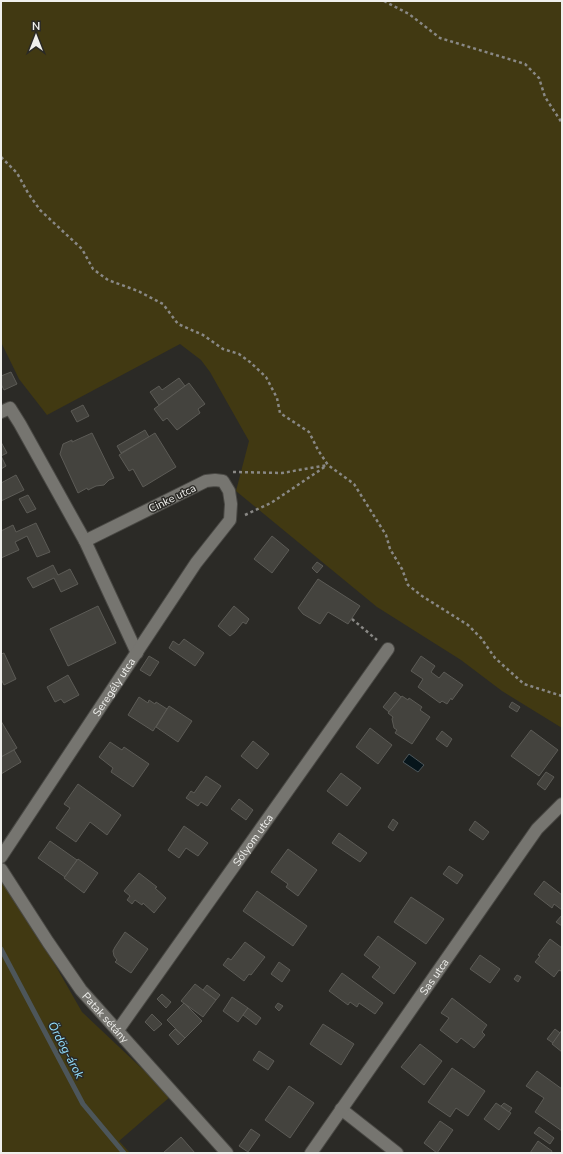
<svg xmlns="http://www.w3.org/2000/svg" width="563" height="1154" viewBox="0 0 563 1154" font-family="'Nunito Sans',sans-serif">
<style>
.green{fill:#413912}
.water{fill:#07151b;stroke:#4d565a}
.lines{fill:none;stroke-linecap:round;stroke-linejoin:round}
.stream{stroke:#4d565a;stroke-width:5}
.building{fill:#44433e;stroke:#5c5b56}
.street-casing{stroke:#494844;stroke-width:14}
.path{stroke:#898885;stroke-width:2.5;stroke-dasharray:3 3;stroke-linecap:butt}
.street{stroke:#767570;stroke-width:12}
.labels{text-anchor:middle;stroke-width:3;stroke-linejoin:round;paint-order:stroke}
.street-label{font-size:11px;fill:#efefec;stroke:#2b2a26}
.water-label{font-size:12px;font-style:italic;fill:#93e0ff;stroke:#2b2a26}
</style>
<rect width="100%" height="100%" fill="#2b2a26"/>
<!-- green -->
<g class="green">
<polygon points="1,1 562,1 562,728 502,691 461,660 377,607 236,491 249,441 210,372 201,360 180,344 47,415 19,379 1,342"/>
<polygon points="1,870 82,1012 171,1096 119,1141 130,1153 1,1153"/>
</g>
<!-- water -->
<polygon class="water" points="409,754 424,765 418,772 403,762"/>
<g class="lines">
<!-- stream -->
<polyline class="stream" points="1,949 83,1104 124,1153"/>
</g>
<!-- building -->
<g class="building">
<polygon points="11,372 17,384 4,390 1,384 1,376"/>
<polygon points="179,378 185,386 159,405 150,392 159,386 162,390"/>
<polygon points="189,383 205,404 198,409 200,413 177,430 167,418 163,421 154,409"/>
<polygon points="83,405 89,416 77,422 71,411"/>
<polygon points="145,430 149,437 121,453 117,446"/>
<polygon points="92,433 114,478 109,480 104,485 96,486 88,490 87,488 78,493 60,454 63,444 72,440 72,442"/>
<polygon points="155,433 176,467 143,487 133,469 129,471 119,455"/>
<polygon points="1,442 7,453 1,456 6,466 1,469"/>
<polygon points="16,475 24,490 1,501 1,483"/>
<polygon points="28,495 36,509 27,513 19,499"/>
<polygon points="36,523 50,552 37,557 27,536 15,542 19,550 1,558 1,531 13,525 16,532"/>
<polygon points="272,536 289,550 272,573 254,559"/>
<polygon points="317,562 323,566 317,573 312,568"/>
<polygon points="53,565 58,575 70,569 78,584 61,592 54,578 33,588 27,578"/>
<polygon points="318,579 360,606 348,624 328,612 320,624 303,614 298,608"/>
<polygon points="98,606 116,643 68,666 50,629"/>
<polygon points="234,606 249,619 246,624 243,622 235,632 230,636 218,626"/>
<polygon points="184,639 204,653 195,666 169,648 173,641 179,645"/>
<polygon points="4,653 16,679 4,685 1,679 1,654"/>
<polygon points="149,656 159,662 150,676 140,670"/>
<polygon points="421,656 435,666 431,672 439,678 444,672 463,685 452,700 451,698 447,704 442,701 440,703 418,687 423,679 411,671"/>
<polygon points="68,675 79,695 64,703 61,699 55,702 47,687"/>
<polygon points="395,692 401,697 389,712 383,707"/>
<polygon points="402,696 408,700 409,698 422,707 420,710 430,717 412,744 395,733 397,730 394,728 392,719 393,717 388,713"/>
<polygon points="139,697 148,703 149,700 155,704 156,702 167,709 153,731 128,715"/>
<polygon points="512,702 520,707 517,712 509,707"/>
<polygon points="169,706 192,721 178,742 156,727"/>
<polygon points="1,721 17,748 1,757"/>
<polygon points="370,728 392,745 378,764 356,747"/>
<polygon points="531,730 558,750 539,776 511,756"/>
<polygon points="442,731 452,739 447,747 436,739"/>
<polygon points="253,741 269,754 257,769 241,756"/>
<polygon points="110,742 122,750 124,747 149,764 133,787 111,772 113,768 99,757"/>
<polygon points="14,750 21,762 1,774 1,757"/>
<polygon points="546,772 554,777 545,790 537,784"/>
<polygon points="341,773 361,788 347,806 327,791"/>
<polygon points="206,776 221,786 207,806 201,802 198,806 186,798 191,791 194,793"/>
<polygon points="78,784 121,815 107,835 90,822 76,842 56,828 70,808 64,804"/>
<polygon points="239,799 253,810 246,820 231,809"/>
<polygon points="393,819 398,823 393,831 388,827"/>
<polygon points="475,821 489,832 483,840 469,830"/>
<polygon points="184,826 208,843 198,856 186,848 179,858 168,850"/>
<polygon points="339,833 367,853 360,862 332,843"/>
<polygon points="50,841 77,860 65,877 38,858"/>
<polygon points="288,849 317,870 298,896 286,887 288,884 271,872"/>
<polygon points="78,859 98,873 84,893 64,878"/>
<polygon points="449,866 463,875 457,884 443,874"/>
<polygon points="139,873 157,887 155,888 166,898 154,913 143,903 142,905 135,900 132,904 127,900 130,896 124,891"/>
<polygon points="544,881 562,895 562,910 554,904 552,908 534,894"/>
<polygon points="257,891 307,926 293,946 243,911"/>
<polygon points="411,897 444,919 426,944 394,922"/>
<polygon points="562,915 562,926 556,922"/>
<polygon points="125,932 148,949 131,973 115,962 117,960 114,956 113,951 115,947"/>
<polygon points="378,936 416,963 394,994 372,977 380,967 364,955"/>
<polygon points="550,939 562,948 562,970 561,971 559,970 554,977 535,962 540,956 538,955"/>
<polygon points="245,942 265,957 251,975 249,974 244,981 223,965 228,958 231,960"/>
<polygon points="480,955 500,969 490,983 470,969"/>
<polygon points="279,962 290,970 282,982 271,974"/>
<polygon points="342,973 383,1003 375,1014 359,1003 357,1007 350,1002 348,1005 329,991"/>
<polygon points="517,975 521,977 518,982 514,979"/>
<polygon points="195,984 216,1000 203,1017 181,1001"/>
<polygon points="207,985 220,995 216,1000 203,990"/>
<polygon points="162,994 171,1002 166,1008 157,999"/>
<polygon points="232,997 248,1008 238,1022 223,1011"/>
<polygon points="452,998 487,1025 482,1032 485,1035 474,1048 461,1038 457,1043 440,1030 449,1018 441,1013"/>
<polygon points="184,1003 202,1021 185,1038 167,1020"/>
<polygon points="278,1003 283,1006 279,1011 275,1007"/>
<polygon points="248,1008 261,1018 256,1025 243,1015"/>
<polygon points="152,1014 162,1024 154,1031 145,1022"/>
<polygon points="323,1024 354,1044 341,1065 310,1044"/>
<polygon points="175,1029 185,1038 178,1045 169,1035"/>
<polygon points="555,1029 560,1033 553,1043 547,1039"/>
<polygon points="562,1030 562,1052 552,1044"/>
<polygon points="420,1044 442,1061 424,1085 401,1067"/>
<polygon points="259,1051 274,1061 268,1070 253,1060"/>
<polygon points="452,1068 485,1091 468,1116 456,1108 450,1117 428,1102"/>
<polygon points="537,1071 562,1089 562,1131 535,1112 544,1098 526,1086"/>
<polygon points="289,1086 314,1103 290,1138 265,1120"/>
<polygon points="496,1103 511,1113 499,1130 484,1119"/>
<polygon points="504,1103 512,1108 509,1112 501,1106"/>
<polygon points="440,1121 453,1130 437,1153 424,1143"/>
<polygon points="539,1127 554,1138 550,1144 534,1133"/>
<polygon points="251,1129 260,1135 248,1152 239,1146"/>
<polygon points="181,1137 195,1153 163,1153"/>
<polygon points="538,1141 552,1151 551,1153 530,1153"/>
</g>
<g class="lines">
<!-- street casing -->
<g class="street-casing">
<g id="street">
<polyline points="1,412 10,408 20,424 85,541 137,653"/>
<path id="s1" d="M1,857L196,563L230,520L231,504L229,491L223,481L215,480L206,481L85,541"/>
<path id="s2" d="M1,869L48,942L81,990L227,1153"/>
<path id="s3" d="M118,1030L388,649"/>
<polyline points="341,1109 397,1153"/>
<path id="s4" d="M311,1153L537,829L562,804"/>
</g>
</g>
<!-- path -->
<g class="path">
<polyline points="384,1 409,14 440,38 525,64 539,78 545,97 562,123"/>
<polyline points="1,157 17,173 28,193 40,210 82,249 93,269 108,280 138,291 163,304 178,324 203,335 223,349 239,354 250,362 266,377 277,398 280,413 309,432 318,450 328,465 354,484 386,535 390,549 402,569 408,585 422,596 468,625 481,638 495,658 524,684 562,696"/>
<polyline points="233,472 282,473 328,465"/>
<polyline points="245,515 271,503 326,466"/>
<polyline points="352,619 377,640"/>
</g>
<!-- street -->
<use href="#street" class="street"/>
</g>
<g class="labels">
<!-- street labels -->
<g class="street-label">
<text transform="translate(172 498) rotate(-26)" y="4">Cinke utca</text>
<text dy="4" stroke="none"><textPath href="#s1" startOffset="204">Seregély utca</textPath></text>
<text dy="4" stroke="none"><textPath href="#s3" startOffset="233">Sólyom utca</textPath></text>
<text dy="4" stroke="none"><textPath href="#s4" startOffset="215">Sas utca</textPath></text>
<text dy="4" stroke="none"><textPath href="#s2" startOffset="182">Patak sétány</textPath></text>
</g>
<!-- water labels -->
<g class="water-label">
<text transform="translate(66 1050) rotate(62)" y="4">Ördög-árok</text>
</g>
</g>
<!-- border -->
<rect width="563" height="1154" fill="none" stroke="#efefec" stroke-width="4"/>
<!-- north arrow -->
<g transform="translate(36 36)" stroke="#2b2a26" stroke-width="3" paint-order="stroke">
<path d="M0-3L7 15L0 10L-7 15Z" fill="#efefec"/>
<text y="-6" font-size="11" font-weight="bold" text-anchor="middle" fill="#efefec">N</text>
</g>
</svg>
